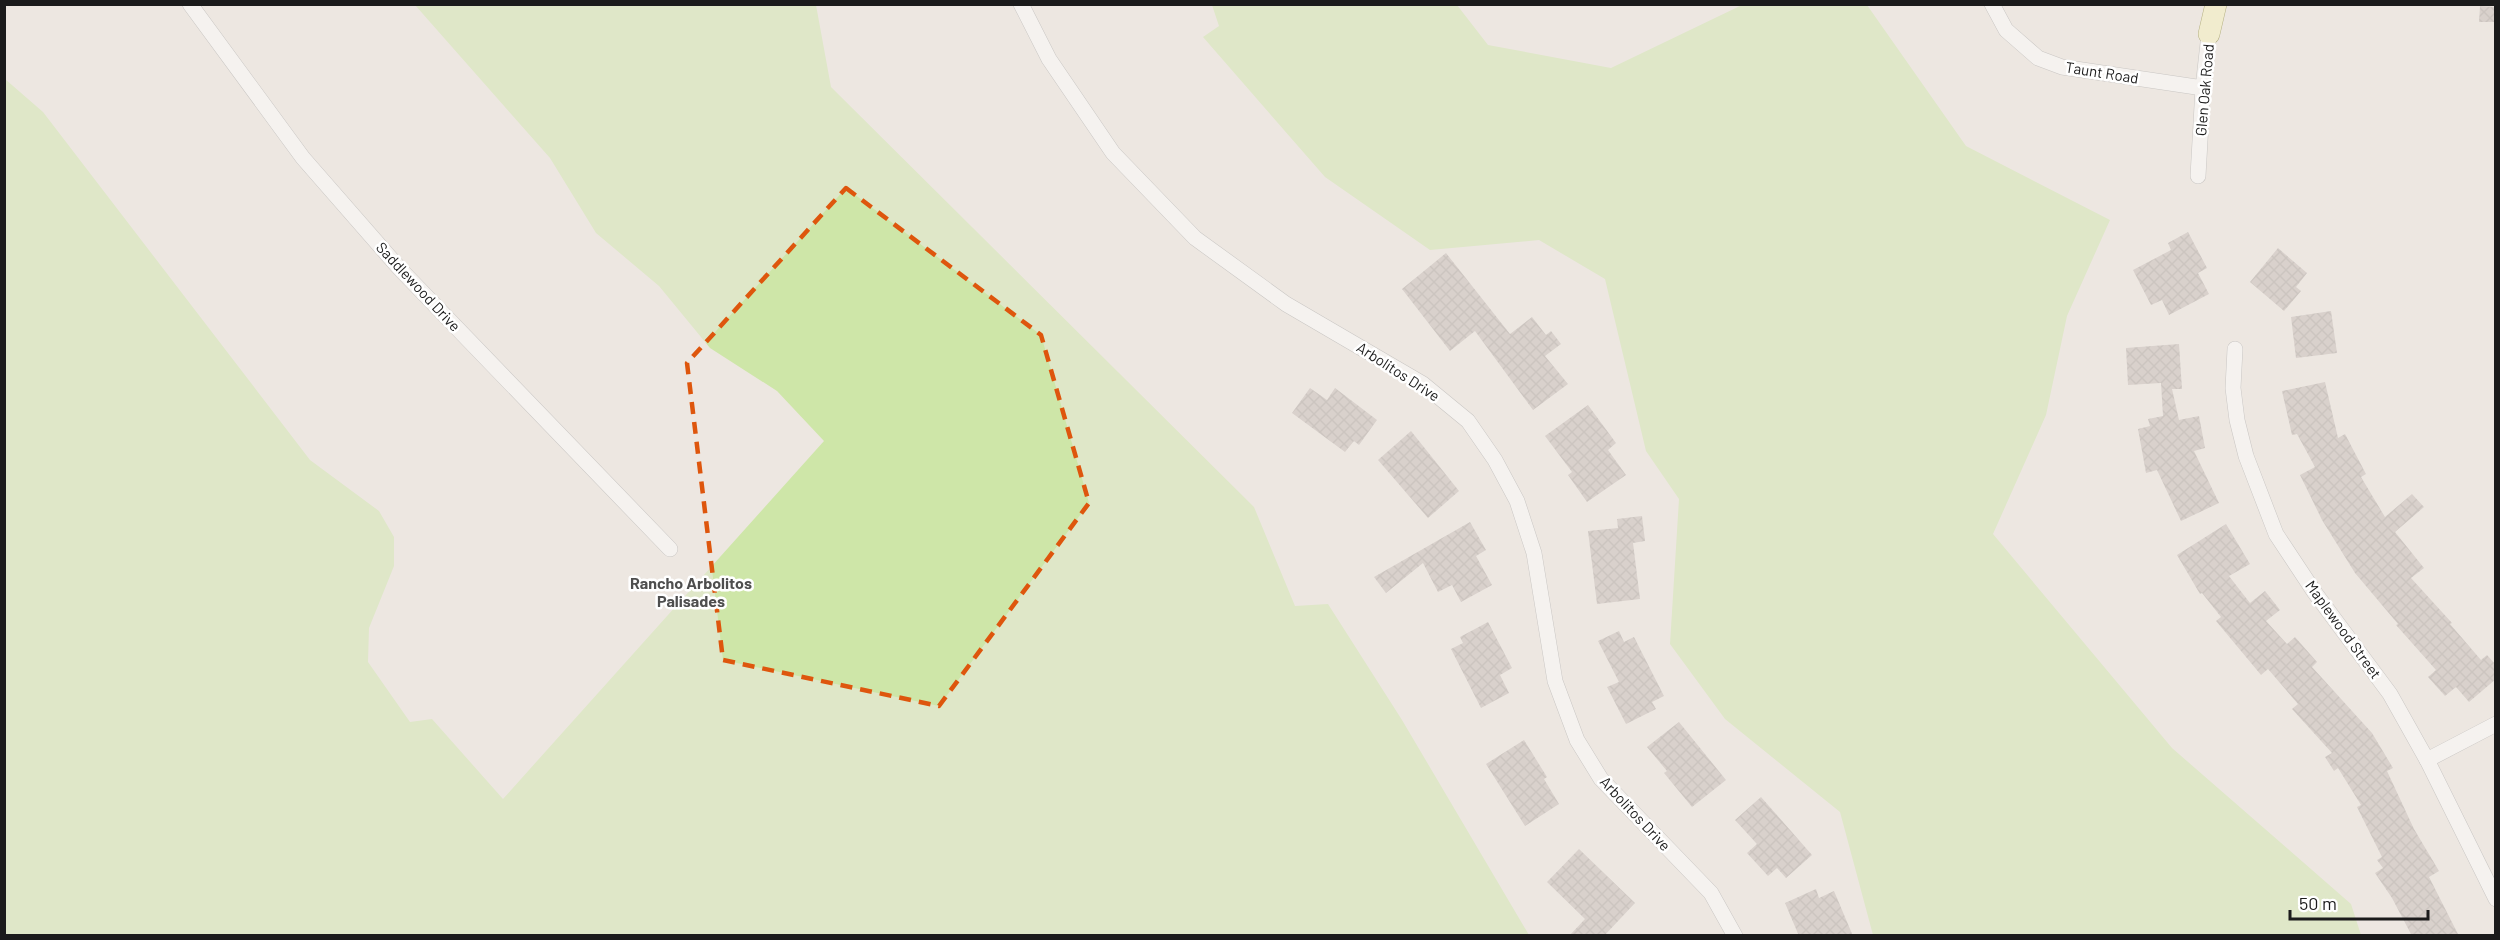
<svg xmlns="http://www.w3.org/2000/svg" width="2500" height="940" viewBox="0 0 2500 940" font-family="Barlow,sans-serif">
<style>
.grass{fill:#cee6a8}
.building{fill:url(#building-cross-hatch)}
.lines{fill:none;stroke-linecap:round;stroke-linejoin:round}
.street-casing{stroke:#9f9f9f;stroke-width:16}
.secondary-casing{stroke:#6c6a09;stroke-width:22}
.street{stroke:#fff;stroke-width:15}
.secondary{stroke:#f6f1b6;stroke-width:21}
.marked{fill:none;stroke:#de560d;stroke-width:4.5;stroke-dasharray:12 8;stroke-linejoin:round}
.labels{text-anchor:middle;stroke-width:5;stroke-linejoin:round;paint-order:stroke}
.street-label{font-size:15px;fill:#1b1b1b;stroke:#fff}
.neighbourhood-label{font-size:16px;font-weight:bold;fill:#4e4e4e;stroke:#fff}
</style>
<defs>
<pattern id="building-cross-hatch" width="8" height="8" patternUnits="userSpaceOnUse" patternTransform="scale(1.5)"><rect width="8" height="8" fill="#c1b6b1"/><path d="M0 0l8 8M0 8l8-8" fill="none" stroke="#a59c98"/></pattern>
</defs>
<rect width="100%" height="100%" fill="#ede7e1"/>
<!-- grass -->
<g class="grass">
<polygon points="415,5 816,5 831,87 1254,507 1295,606 1328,604 1402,720 1529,935 5,935 5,79 43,112 310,460 379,511 394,537 394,566 369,628 368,662 410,722 432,719 503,799 824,441 777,391 710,348 659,286 596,233 550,158"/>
<polygon points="1212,5 1457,5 1488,45 1611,68 1742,5 1867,5 1966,146 2110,220 2067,316 2046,415 1993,534 2172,748 2351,904 2361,935 1873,935 1840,812 1725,719 1670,644 1679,499 1646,451 1605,279 1539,240 1430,250 1325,177 1203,37 1219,26"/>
</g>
<!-- building -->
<g class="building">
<polygon points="2480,6 2496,7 2496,22 2479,22"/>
<polygon points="2188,232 2207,268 2198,273 2209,294 2169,315 2162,300 2151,305 2133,270 2171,250 2168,243"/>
<polygon points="2278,248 2307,273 2296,287 2301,291 2284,311 2250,282"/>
<polygon points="1446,253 1510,334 1532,317 1546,335 1551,331 1561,344 1545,356 1568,384 1533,410 1475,331 1450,351 1402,289"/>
<polygon points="2331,311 2337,353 2296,358 2291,317"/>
<polygon points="2179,344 2182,389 2172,389 2179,420 2199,416 2205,448 2194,451 2219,503 2181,521 2157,470 2146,473 2138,429 2150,426 2148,419 2163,416 2161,383 2128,385 2126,348"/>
<polygon points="2325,382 2338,438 2345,434 2366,474 2361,477 2385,517 2412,494 2424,507 2395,532 2424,568 2411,578 2452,623 2450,624 2481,660 2487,655 2496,665 2496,679 2469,702 2456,687 2445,696 2428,677 2436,670 2396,625 2398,624 2355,573 2322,520 2300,475 2315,467 2297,434 2292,435 2282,391"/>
<polygon points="1310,388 1327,400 1335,388 1377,420 1359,445 1354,441 1345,452 1292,413"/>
<polygon points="1588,405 1616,443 1608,450 1626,475 1587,502 1568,475 1572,472 1545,436"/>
<polygon points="1411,431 1459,491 1428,518 1378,460"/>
<polygon points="1642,516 1645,541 1633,543 1640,599 1597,604 1588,531 1618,528 1617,519"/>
<polygon points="1470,522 1486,550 1476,556 1492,585 1461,602 1452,585 1438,592 1423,563 1386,593 1374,577"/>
<polygon points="2226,524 2250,564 2229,576 2250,603 2265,591 2280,610 2266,621 2287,644 2295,637 2317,662 2312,667 2372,733 2393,768 2387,771 2414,829 2439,871 2429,877 2459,936 2412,936 2392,898 2375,873 2383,868 2377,860 2382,857 2357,807 2361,805 2338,768 2334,771 2325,757 2332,753 2292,709 2298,704 2268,669 2261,675 2216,621 2221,617 2202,593 2200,594 2177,555"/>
<polygon points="1488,622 1512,668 1500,675 1509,693 1481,708 1451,649 1463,643 1460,637"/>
<polygon points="1619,631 1624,642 1634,637 1664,696 1652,702 1656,709 1626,724 1607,687 1619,682 1598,641"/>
<polygon points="1679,722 1726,780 1692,807 1664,773 1667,771 1647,747"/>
<polygon points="1524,740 1547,777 1544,779 1559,804 1525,826 1486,764"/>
<polygon points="1761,797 1812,855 1786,878 1777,868 1768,876 1747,853 1757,844 1735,820"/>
<polygon points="1579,849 1635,903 1604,936 1569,936 1585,919 1547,882"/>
<polygon points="1816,889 1819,898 1834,891 1853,936 1799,936 1785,903"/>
</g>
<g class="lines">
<!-- street casing -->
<g class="street-casing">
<g id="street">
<polyline points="190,4 303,158 400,269 670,549"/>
<polyline points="1021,4 1049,59 1113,153 1195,238 1286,304 1423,384 1468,421 1495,460 1517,501 1534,553 1555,681 1577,740 1601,779 1711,893 1735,936"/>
<polyline points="1992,4 2006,30 2038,58 2062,67 2203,88"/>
<polyline points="2198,176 2203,88 2209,34"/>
<polyline points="2235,349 2233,388 2237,420 2246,456 2276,534 2315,593 2390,694 2427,760 2496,899"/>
<polyline points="2427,760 2496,724"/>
</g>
</g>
<!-- secondary casing -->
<g class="secondary-casing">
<polyline id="secondary" points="2209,34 2216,4"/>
</g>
<!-- street -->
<use href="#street" class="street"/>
<!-- secondary -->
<use href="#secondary" class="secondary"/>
</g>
<!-- marked area -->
<path d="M0 0H2500V940H0ZM846,188L1041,335L1089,503L939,706L723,660L687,363Z" fill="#ede7e1" fill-opacity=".55" fill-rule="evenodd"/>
<path class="marked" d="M846,188L1041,335L1089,503L939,706L723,660L687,363Z"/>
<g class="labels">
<!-- street labels -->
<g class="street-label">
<text transform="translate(2102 73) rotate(9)" y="5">Taunt Road</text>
<text transform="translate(2205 90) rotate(-85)" y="5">Glen Oak Road</text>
<text transform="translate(418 287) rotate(47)" y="5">Saddlewood Drive</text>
<text transform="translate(1398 372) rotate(33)" y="5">Arbolitos Drive</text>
<text transform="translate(2343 630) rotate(54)" y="5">Maplewood Street</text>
<text transform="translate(1635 814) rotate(47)" y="5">Arbolitos Drive</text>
</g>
<!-- neighbourhood labels -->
<g class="neighbourhood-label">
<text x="691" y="589">Rancho Arbolitos<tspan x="691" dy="18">Palisades</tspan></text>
</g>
</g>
<!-- border -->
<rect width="2500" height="940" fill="none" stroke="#1b1b1b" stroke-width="12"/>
<!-- scale -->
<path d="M2290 910v9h138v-9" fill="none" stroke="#1b1b1b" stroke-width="3"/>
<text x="2299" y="910" font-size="18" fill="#1b1b1b" stroke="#ffffff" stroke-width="4.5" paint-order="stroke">50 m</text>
</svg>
